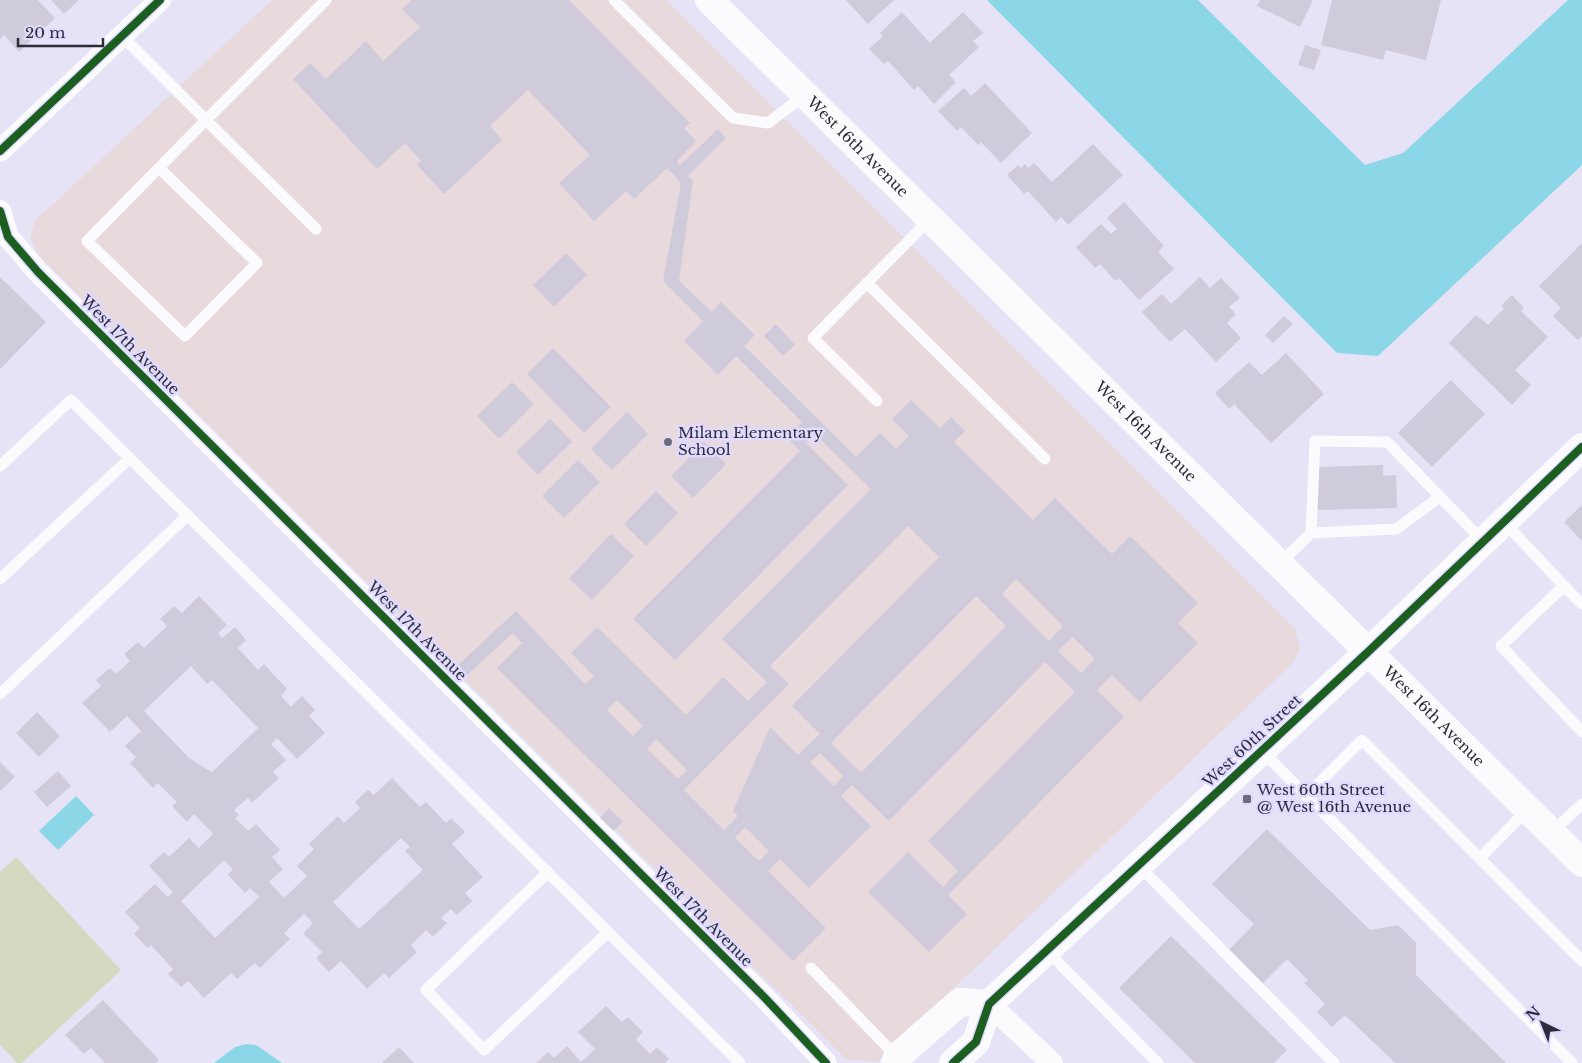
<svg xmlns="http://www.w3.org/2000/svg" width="1582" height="1063" viewBox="0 0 1582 1063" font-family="'Libre Baskerville',serif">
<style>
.education{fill:#e8d9dc}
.green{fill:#d3dac0}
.water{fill:#8cd7e7}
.building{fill:#d0cbdb;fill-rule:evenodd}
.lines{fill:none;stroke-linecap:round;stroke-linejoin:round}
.service{stroke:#fbfbfe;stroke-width:11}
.minor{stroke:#fbfbfe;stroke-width:22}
.tertiary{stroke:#fbfbfe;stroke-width:28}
.secondary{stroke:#fbfbfe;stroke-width:28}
.cycleway-casing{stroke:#e0dbfe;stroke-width:11}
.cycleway{stroke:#1b5e20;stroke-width:8}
.poi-dot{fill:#6e6b7a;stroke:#e0dbfe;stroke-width:2}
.labels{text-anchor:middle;stroke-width:5;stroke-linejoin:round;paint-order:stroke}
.street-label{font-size:15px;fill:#2d2b38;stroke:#e0dbfe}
.poi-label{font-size:15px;fill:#2d2b38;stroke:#e0dbfe;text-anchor:start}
</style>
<rect width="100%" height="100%" fill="#e6e3f6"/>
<!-- education -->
<polygon class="education" points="272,0 666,0 1295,629 1300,648 1293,663 877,1062 846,1059 39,256 30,238 35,221"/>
<!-- green -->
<polygon class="green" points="16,857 121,970 22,1063 17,1063 0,1045 0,872"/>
<!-- water -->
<g class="water">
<polygon points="987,0 1198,0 1365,165 1403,153 1568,0 1582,0 1582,165 1378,356 1337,353"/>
<polygon points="76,796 94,815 58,850 39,831"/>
<polygon points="246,1044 256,1045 282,1063 214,1063 235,1047"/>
</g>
<!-- building -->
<g class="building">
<polygon points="0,0 38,0 55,18 19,52 4,35 0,39"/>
<polygon points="51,0 79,0 64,14"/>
<path d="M412,0H569L690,123L684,128L696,141L677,161L679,166L718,129L726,138L688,176L693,180L679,281L712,312L721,302L755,335L744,346L856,457L880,433L896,449L909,436L892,419L911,400L940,428L951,417L965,431L954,442L1033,520L1055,498L1112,554L1130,536L1198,603L1178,623L1198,643L1140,702L1112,675L1097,690L1124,717L948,895L967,914L929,952L868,892L908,852L943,887L958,871L928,841L1075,692L1045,662L889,821L852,785L841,796L871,826L809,888L780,859L768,871L826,928L793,961L497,668L522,643L513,633L465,677L456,667L516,611L585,684L594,676L571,653L597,627L686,715L723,677L748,701L767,682L722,639L871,489L815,434L806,443L848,485L675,660L633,619L800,451L787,438L802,422L736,356L718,375L684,341L703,321L663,281L681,183L667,168L634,199L626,191L594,221L559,183L590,155L528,90L490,126L502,140L444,194L417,165L421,161L405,143L377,169L293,79L310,63L326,79L366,41L383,61L420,27L402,9ZM908,526L939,557L792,706L820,734L798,755L770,727L733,811L738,816L724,830L684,790L789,684L770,666ZM1016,579L1063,626L1049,641L1002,594ZM976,596L1006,626L861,773L831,743ZM1073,637L1095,659L1081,673L1058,651ZM617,700L643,726L633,736L607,710ZM656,739L687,770L678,779L647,749ZM820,753L843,776L834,786L810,762ZM745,827L769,851L759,861L735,838Z"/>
<polygon points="846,0 894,0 868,24"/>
<polygon points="1260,0 1313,0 1300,27 1257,6"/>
<polygon points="1332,0 1441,0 1426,60 1386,50 1383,60 1321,45"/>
<polygon points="902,12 930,43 963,12 983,33 973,41 979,47 949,75 956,82 934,104 918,86 914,90 888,61 884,64 869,49 883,36 880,33"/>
<polygon points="1305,45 1321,50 1314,70 1298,65"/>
<polygon points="985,83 1032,133 1001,163 981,142 978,145 961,127 957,131 938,111 964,88 971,96"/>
<polygon points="1093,144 1123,175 1068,225 1061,217 1056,222 1028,191 1024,194 1007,175 1018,165 1021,168 1025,164 1028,168 1034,163 1052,182"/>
<polygon points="1124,202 1164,246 1158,252 1174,269 1139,300 1119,278 1115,281 1100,264 1095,268 1076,247 1101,224 1111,234 1117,229 1107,218"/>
<polygon points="1582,243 1582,336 1578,340 1553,316 1561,308 1539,286"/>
<polygon points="566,253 587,275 554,307 533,285"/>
<polygon points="0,277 46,322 0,369"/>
<polygon points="1200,277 1210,288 1221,278 1240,298 1229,307 1236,314 1227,323 1241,338 1216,362 1185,329 1170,342 1142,312 1162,294 1171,304"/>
<polygon points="1512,295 1524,308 1521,311 1548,337 1515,370 1531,385 1512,405 1449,343 1476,315 1488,325 1504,308 1501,306"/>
<polygon points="1284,316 1293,324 1273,343 1265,335"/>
<polygon points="776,324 795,345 783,356 764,336"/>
<polygon points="553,348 611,407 584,433 527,374"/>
<polygon points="1286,353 1324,394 1271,443 1234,404 1229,409 1215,393 1249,362 1262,375"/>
<polygon points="1451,380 1485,414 1432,467 1398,433"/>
<polygon points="512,382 534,404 499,439 477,416"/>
<polygon points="627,412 648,434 612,470 591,449"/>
<polygon points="550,419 572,442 538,475 516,452"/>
<polygon points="704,442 726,464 693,498 671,476"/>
<polygon points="578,460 600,482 564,518 542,496"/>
<polygon points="1383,465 1383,476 1396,475 1397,508 1317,510 1316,467"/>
<polygon points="656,491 678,513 646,546 624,524"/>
<polygon points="1582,505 1582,541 1564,522"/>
<polygon points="611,534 634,556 592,600 569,578"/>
<path d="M199,596L227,625L218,633L222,638L235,627L246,640L238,648L258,670L264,664L287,689L281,696L291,707L302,696L315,710L309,716L325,733L297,759L277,738L271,744L286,760L273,772L279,778L252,803L248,798L234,810L239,815L235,818L248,831L256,824L280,850L272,857L283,869L269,882L284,898L307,876L297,866L314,849L309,844L338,816L344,823L360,808L355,802L368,790L374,795L392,778L420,807L426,802L446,823L451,818L465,832L452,844L483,877L465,893L472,901L457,915L451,909L441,918L447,923L433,937L426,930L411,945L417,952L389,978L384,973L367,989L341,961L329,972L316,958L322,952L303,933L313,923L304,914L284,933L290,939L260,968L255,963L237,979L231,973L204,998L188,981L181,987L168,974L173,969L151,945L148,948L134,934L140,928L125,912L155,884L168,897L173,892L149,866L164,852L169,857L189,838L199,848L213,834L194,814L187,822L172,806L177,802L158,783L153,788L130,763L136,757L125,746L141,731L127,716L110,732L82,703L101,686L96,680L110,668L116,674L130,661L124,654L138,642L144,648L167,626L160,619L174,606L182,613ZM191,666L207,684L212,680L258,728L212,772L189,758L144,711ZM401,838L410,847L405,851L423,870L359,929L333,902ZM224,860L233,869L228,875L245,893L250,888L259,897L215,938L181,901Z"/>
<polygon points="37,712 60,736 39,757 16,733"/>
<polygon points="0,762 15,777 0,791"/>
<polygon points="58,771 71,786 47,807 34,792"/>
<polygon points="609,808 623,822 609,835 596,822"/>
<polygon points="1267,829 1370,930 1398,925 1416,943 1416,975 1506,1063 1395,1063 1345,1015 1332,1027 1317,1012 1325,1004 1304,983 1308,980 1287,959 1261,985 1227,952 1254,924 1212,884"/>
<polygon points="1171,936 1287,1050 1274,1063 1195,1063 1119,988"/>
<polygon points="103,1000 159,1060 156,1063 105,1063 91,1048 84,1054 65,1035"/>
<polygon points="606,1006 622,1022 628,1017 643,1032 636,1039 650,1054 657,1047 669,1059 665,1063 536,1063 548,1052 554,1058 567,1046 581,1062 595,1049 578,1032"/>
<polygon points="399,1047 414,1063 382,1063"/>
</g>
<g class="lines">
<!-- service -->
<g class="service">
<polyline points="614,0 733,118 768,123 805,95"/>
<polyline points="122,36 206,120 326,0"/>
<polyline points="159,168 257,263 185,336 87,241 206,120 316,229"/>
<polyline points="867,283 1045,459"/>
<polyline points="877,401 813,338 930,219"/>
<polyline points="0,466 71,400 740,1063"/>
<polyline points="1504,522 1564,586 1501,646 1582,732"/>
<polyline points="1311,533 1396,529 1440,497"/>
<polyline points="1280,563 1311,533 1315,441 1387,442 1483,541"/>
<polyline points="0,579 130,458"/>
<polyline points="1564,586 1582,604"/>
<polyline points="0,694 188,515"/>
<polyline points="1262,751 1572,1063"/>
<polyline points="1306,796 1362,740 1582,961"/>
<polyline points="1551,833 1582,804"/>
<polyline points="1480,858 1528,809"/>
<polyline points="1139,866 1334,1063"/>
<polyline points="548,872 426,990 484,1050 608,932"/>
<polyline points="1047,951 1158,1063"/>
<polyline points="811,968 897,1057"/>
</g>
<!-- minor -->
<g class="minor">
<polyline points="0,151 160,0"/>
<polyline points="0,211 8,237 38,272 765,998 826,1063"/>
<polyline points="989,1004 1052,1063"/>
</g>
<!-- tertiary -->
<g class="tertiary">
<polyline points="895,1063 897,1057 960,1002 989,1004"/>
<polyline points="953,1063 976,1042 989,1004 1369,651 1582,447"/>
</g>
<!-- secondary -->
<path class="secondary" id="s1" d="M709,0L1582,863"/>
<!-- cycleway casing -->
<g class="cycleway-casing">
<g id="cycleway">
<polyline points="0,151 160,0"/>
<polyline points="0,211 8,237 38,272 765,998 826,1063"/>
<polyline points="953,1063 976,1042 989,1004 1369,651 1582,447"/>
</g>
</g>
<!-- cycleway -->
<use href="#cycleway" class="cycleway"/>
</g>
<!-- markers -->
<g class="poi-dot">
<circle cx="668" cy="442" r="5"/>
<rect x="1242" y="794" width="10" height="10" rx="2.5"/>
</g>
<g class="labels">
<!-- street labels -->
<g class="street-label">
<text dy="5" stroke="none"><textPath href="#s1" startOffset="209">West 16th Avenue</textPath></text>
<text transform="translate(130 345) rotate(45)" y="5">West 17th Avenue</text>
<text dy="5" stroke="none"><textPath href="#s1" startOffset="614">West 16th Avenue</textPath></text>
<text transform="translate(417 631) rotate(45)" y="5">West 17th Avenue</text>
<text dy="5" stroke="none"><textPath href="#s1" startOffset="1019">West 16th Avenue</textPath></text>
<text transform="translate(1252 741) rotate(-43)" y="5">West 60th Street</text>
<text transform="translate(703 917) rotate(45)" y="5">West 17th Avenue</text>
</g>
<!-- poi labels -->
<g class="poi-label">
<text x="678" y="438">Milam Elementary<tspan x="678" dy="17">School</tspan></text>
<text x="1257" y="795">West 60th Street<tspan x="1257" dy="17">@ West 16th Avenue</tspan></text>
</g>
</g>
<!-- north arrow -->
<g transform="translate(1542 1023) rotate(317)" stroke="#e0dbfe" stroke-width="4" paint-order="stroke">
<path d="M0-4L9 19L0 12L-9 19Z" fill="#2d2b38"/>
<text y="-8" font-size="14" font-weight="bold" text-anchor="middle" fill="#2d2b38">N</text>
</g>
<!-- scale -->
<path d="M18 38v8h85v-8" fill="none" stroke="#2d2b38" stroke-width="2.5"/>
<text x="25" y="38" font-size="15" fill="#2d2b38" stroke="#e0dbfe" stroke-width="4" paint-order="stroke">20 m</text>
</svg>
